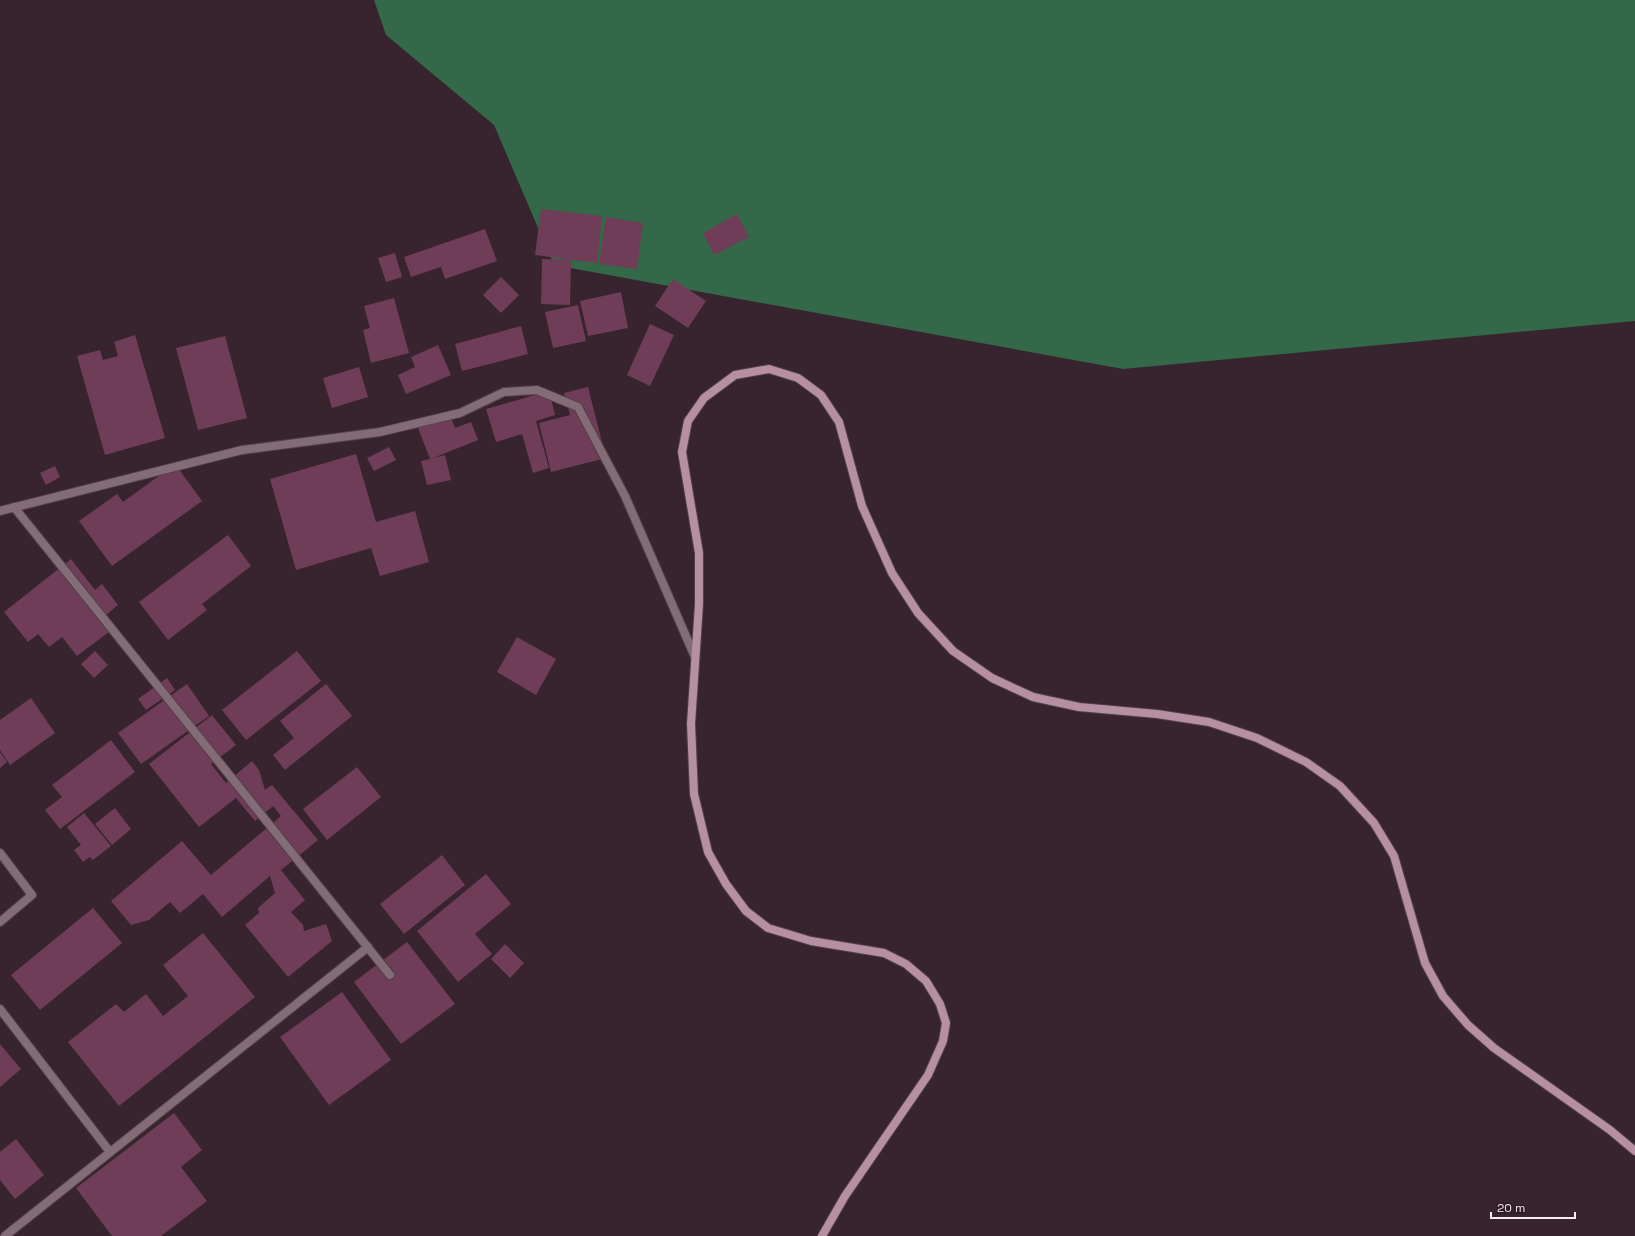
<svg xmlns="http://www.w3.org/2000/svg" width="1635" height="1236" viewBox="0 0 1635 1236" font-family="'Space Grotesk',sans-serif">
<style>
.forest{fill:#336848}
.building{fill:#6f3d57}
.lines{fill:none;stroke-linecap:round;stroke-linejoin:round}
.street-casing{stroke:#524049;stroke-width:10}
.secondary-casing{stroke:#524049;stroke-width:10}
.street{stroke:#836b77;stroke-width:8}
.secondary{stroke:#b68fa2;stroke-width:8}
</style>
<rect width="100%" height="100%" fill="#37242e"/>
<!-- forest -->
<polygon class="forest" points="374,0 1635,0 1635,321 1123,369 554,265 494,125 386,35"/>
<!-- building -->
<g class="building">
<polygon points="541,209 602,216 597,263 535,255"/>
<polygon points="737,214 749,237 714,255 703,233"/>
<polygon points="606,217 643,223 637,269 599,264"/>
<polygon points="485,229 497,261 445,279 441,267 411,277 404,257"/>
<polygon points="395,253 402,277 386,282 378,258"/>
<polygon points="542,259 571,260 570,305 541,304"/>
<polygon points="501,277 519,295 501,313 483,295"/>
<polygon points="673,279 706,301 688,328 655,306"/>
<polygon points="621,292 628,328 588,336 580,301"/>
<polygon points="394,298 409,353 371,363 363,330 370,328 364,306"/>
<polygon points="578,305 586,341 553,348 545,312"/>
<polygon points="650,324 674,335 650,386 627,375"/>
<polygon points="521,326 528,354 462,371 455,344"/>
<polygon points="135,335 165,438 105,455 77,356 100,350 103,360 118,356 114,342"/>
<polygon points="225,336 247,418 198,430 176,348"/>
<polygon points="438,345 451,375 406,394 398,375 415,367 411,357"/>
<polygon points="359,367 368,397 332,408 323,378"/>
<polygon points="588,387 606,458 551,472 539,423 570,415 564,393"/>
<polygon points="549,391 555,415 536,421 549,468 533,473 522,434 496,442 486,409"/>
<polygon points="450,415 455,428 471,422 478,440 433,458 445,455 451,480 427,485 421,461 430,459 418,428"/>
<polygon points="389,447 396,460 374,471 367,458"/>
<polygon points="356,454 376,522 415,511 429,562 380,576 371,548 296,570 270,479"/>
<polygon points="175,464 202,501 112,566 79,521 117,494 123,502"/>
<polygon points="55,466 60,477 46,485 40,473"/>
<polygon points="228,535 251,566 202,604 207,610 168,640 139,602"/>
<polygon points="71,559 95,590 102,584 118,605 100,620 109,632 77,656 62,637 49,647 38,634 28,642 4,612"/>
<polygon points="517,637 556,659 536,695 497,672"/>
<polygon points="95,651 108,665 94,678 81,664"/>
<polygon points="297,651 321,681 246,740 222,710"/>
<polygon points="167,678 175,690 146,710 138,699"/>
<polygon points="187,684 209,716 141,764 118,733"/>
<polygon points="326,684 352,716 285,770 273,755 294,738 280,721"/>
<polygon points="31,698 55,733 10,765 0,750 0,720"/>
<polygon points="212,715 236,745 211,764 226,783 252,761 259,770 265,790 272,785 318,840 281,870 305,900 291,912 303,925 304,931 326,924 332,941 288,977 245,925 259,913 258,908 275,893 270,876 222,917 203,894 180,913 170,902 149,920 131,925 111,901 182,841 211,875 281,816 273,806 255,821 236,798 199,827 149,764"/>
<polygon points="111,740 135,772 60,829 45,810 62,797 52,785"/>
<polygon points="0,752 7,762 0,768"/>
<polygon points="357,767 381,797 327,840 303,809"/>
<polygon points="115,808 131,829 112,845 95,824"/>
<polygon points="84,813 111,846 93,860 90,857 83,862 74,850 81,845 67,827"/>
<polygon points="442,855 465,885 404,934 380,904"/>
<polygon points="486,874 511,904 475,934 492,954 458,982 417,931"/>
<polygon points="93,908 122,943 40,1010 11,975"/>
<polygon points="203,933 255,997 119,1106 68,1042 116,1004 124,1012 146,994 163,1016 188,996 163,965"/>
<polygon points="407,942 455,1004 401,1044 354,982"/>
<polygon points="505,944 524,963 510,978 491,959"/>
<polygon points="342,992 391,1060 329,1105 280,1037"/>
<polygon points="0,1044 21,1069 0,1087"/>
<polygon points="174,1113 202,1150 181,1167 207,1201 161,1236 112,1236 76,1188"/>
<polygon points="16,1139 44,1175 15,1199 0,1180 0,1152"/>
</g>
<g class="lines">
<!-- street casing -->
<g class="street-casing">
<g id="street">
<polyline points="14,507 390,975"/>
<polyline points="0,511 242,450 380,432 460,413 504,392 537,390 578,407 625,496 695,657"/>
<polyline points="0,853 32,895 0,922"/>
<polyline points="0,1009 110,1152"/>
<polyline points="5,1236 368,947"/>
</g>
</g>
<!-- secondary casing -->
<g class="secondary-casing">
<polyline id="secondary" points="822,1236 845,1196 928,1075 943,1041 946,1023 940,1004 926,981 906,964 884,953 811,941 768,928 746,911 726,884 708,852 694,794 691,724 699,604 699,553 682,452 688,421 704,398 735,375 769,369 798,378 821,395 839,422 862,506 892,573 918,613 953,651 992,678 1033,697 1079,707 1157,714 1209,722 1257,738 1306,762 1340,786 1374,823 1394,856 1425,963 1443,996 1468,1025 1494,1048 1610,1130 1635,1151"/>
</g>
<!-- street -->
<use href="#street" class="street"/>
<!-- secondary -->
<use href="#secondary" class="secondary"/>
</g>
<!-- scale -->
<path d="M1491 1212v6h84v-6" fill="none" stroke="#f9ecf2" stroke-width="2"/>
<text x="1497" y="1212" font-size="12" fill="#f9ecf2" stroke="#2d1b24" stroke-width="3" paint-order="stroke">20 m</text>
</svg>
